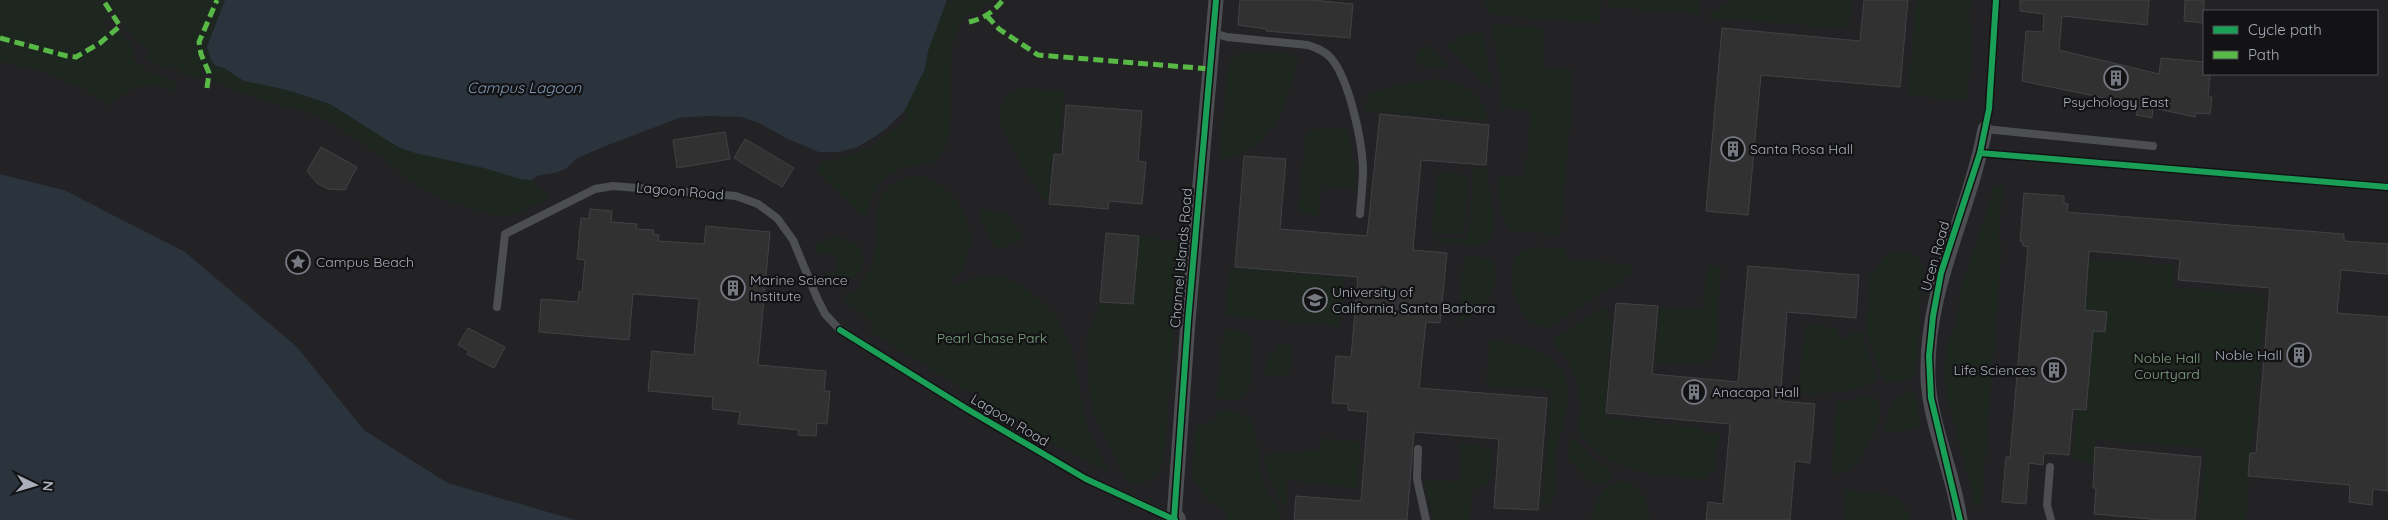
<svg xmlns="http://www.w3.org/2000/svg" width="2388" height="520" viewBox="0 0 2388 520" font-family="Quicksand,sans-serif">
<style>
.built{fill:#232325;fill-rule:evenodd}
.green{fill:#1e2620}
.water{fill:#2b333c}
.building{fill:#313131;stroke:#414245}
.lines{fill:none;stroke-linecap:round;stroke-linejoin:round}
.lane{stroke:#4d4e52;stroke-width:8}
.street{stroke:#4d4e52;stroke-width:15}
.secondary{stroke:#4b4c50;stroke-width:22}
.quiet{stroke:#58b947;stroke-width:5;stroke-dasharray:10 5;stroke-linecap:butt}
.cycleway-casing{stroke:#131315;stroke-width:9}
.cycleway{stroke:#1a9f57;stroke-width:6}
.labels{text-anchor:middle;stroke-width:4.5;stroke-linejoin:round;paint-order:stroke}
.poi-label{font-size:14px;fill:#a9aeba;stroke:#131315;text-anchor:start}
.street-label{font-size:14px;fill:#a9aeba;stroke:#131315}
.park-label{font-size:14px;fill:#80a684;stroke:#131315}
.water-label{font-size:15px;font-style:italic;fill:#7f9ab7;stroke:#131315}
</style>
<rect width="100%" height="100%" fill="#191919"/>
<!-- built -->
<path class="built" d="M0,0H2388V520H576L448,483L364,430L298,348L64,190L0,174ZM2204,11H2377V74H2204Z"/>
<!-- green -->
<g class="green">
<path d="M0,0H99L109,17L104,22L112,35L119,31L135,51L131,58L150,73L175,81L176,91C142,81 136,84 109,106L84,89L41,70L0,62Z"/>
<polygon points="107,0 225,0 207,47 212,62 216,66 224,68 244,81 287,90 330,104 398,147 415,153 484,168 520,179 531,180 552,197 512,215 492,215 435,196 407,178 382,157 329,122 303,111 270,102 215,83 206,65 203,77 198,79 179,74 180,69 168,64 165,69 145,59 151,51 132,37"/>
<path d="M947,0H997C987,6 972,11 964,20C938,49 962,121 942,153C935,164 924,165 912,166C883,170 871,192 865,218L816,170L820,162C858,158 881,143 908,116L904,112L925,69L928,51Z"/>
<polygon points="1485,0 1602,0 1599,23 1493,15 1489,12"/>
<polygon points="1608,0 1700,0 1699,14 1608,7"/>
<polygon points="1733,0 1851,0 1849,29 1706,17"/>
<polygon points="1916,0 1970,0 1969,20 1973,35 1967,101 1908,95"/>
<polygon points="1492,24 1545,28 1543,67 1573,70 1571,90 1573,91 1560,235 1520,231 1531,111 1501,108 1500,79"/>
<polygon points="1483,32 1491,83 1489,86 1479,80 1446,45 1465,35"/>
<polygon points="1425,44 1451,68 1422,67 1414,57"/>
<path d="M1243,51L1296,55L1298,58C1287,103 1275,149 1222,159L1219,156L1228,66L1230,60Z"/>
<path d="M1434,79C1459,80 1474,90 1487,111L1486,120L1365,111L1368,93L1390,87Z"/>
<path d="M1019,88L1064,91L1059,154H1052L1048,203L1037,191L1001,127C996,111 1001,94 1019,88Z"/>
<polygon points="1347,128 1354,165 1355,188 1322,185 1318,216 1298,213 1306,130"/>
<polygon points="1486,167 1495,224 1492,238 1483,245 1476,246 1438,243 1437,238 1465,239 1470,230 1473,169"/>
<polygon points="1437,173 1468,175 1463,235 1432,233"/>
<path d="M920,175C958,189 983,228 963,267C961,272 954,276 950,280L954,286L973,278L1001,276L1026,289L1050,309L1058,319L1073,353L1086,425L1109,473L1064,450L870,332L872,324L869,319L844,299L846,294L861,289C860,277 870,274 873,262C885,223 858,185 920,175Z"/>
<path d="M1498,176L1524,177L1519,233C1497,230 1499,192 1498,176Z"/>
<polygon points="1993,186 2003,186 1998,242 2002,243 1982,501 1979,506 1973,507 1971,489 1946,392 1944,373 1947,343 1958,318 1960,291 1991,199"/>
<polygon points="977,209 1007,213 1024,239 999,250 992,242"/>
<path d="M1139,236L1182,242L1164,461C1158,478 1139,493 1124,477L1095,418L1090,400L1086,339L1100,302L1133,304Z"/>
<path d="M837,237C852,240 862,245 865,261C860,276 842,289 826,283L824,277L826,273L839,270L833,253L817,254L814,246L828,238Z"/>
<path d="M1535,247L1566,249V259L1631,265L1632,274L1549,327C1519,334 1489,253 1535,247Z"/>
<polygon points="1896,252 1911,254 1920,259 1923,273 1916,375 1905,381 1884,382 1866,332 1867,307 1870,307 1871,299 1868,298 1870,275 1888,254"/>
<path d="M1464,256L1488,258L1494,264C1501,291 1483,314 1458,322Z"/>
<polygon points="2090,259 2174,265 2173,287 2265,295 2246,520 2200,520 2205,448 2096,440 2094,463 2072,460"/>
<polygon points="1708,265 1721,266 1722,268 1717,312 1717,344 1712,358 1701,364 1656,362 1659,307 1702,310"/>
<polygon points="1229,268 1344,277 1340,326 1225,316"/>
<path d="M1607,305L1611,326L1605,417L1701,428L1702,433L1719,434L1714,472L1708,474L1706,479C1655,474 1610,477 1577,429L1580,406L1577,381L1567,359L1554,345L1555,338Z"/>
<path d="M1805,324L1838,328L1839,338H1850L1852,332L1861,333L1877,379C1865,393 1816,395 1798,393Z"/>
<polygon points="1224,329 1245,331 1252,340 1252,384 1238,400 1217,398"/>
<path d="M1490,341C1525,344 1570,353 1568,398C1568,418 1557,438 1555,458C1553,474 1560,495 1547,506L1542,505L1551,390C1530,387 1508,389 1486,386Z"/>
<polygon points="1279,343 1292,345 1289,377 1264,375 1267,360"/>
<path d="M1911,390L1916,392L1920,428L1886,433C1885,412 1890,397 1911,390Z"/>
<path d="M1864,397L1875,398C1892,413 1861,464 1844,472C1840,474 1836,473 1832,473L1836,403Z"/>
<path d="M1218,410C1228,411 1240,410 1248,418C1259,429 1258,463 1262,478C1265,494 1281,507 1282,520H1228C1225,509 1219,509 1211,502C1203,496 1200,486 1191,480L1196,426L1215,422Z"/>
<path d="M1321,438L1360,442L1357,488L1287,480L1286,508C1272,492 1268,475 1264,455L1318,450Z"/>
<path d="M1575,438L1591,456L1613,472V478C1585,494 1587,471 1567,458L1570,440Z"/>
<polygon points="1460,444 1492,448 1489,484 1473,490 1469,520 1433,520 1424,480 1459,482"/>
<path d="M1623,481C1644,486 1647,501 1650,520H1589C1600,501 1599,483 1623,481Z"/>
<polygon points="1846,490 1894,496 1901,500 1911,520 1843,520"/>
</g>
<!-- water -->
<g class="water">
<polygon points="225,0 947,0 928,51 925,69 904,112 882,132 858,147 839,152 819,152 788,139 757,122 741,117 707,116 679,118 603,147 576,159 567,168 555,173 540,175 531,180 520,179 484,168 415,153 398,147 330,104 287,90 244,81 224,68 216,66 212,62 207,47"/>
<polygon points="0,174 64,190 185,252 298,348 364,430 448,483 576,520 0,520"/>
</g>
<!-- building -->
<g class="building">
<polygon points="1240,0 1312,0 1353,4 1350,38 1266,31 1266,29 1238,25"/>
<polygon points="1864,0 1908,0 1900,87 1761,75 1748,215 1706,211 1722,28 1860,41"/>
<polygon points="2020,0 2149,0 2147,25 2062,16 2059,50 2159,74 2161,58 2204,62 2204,74 2210,74 2208,97 2212,97 2210,114 2196,113 2195,117 2153,108 2152,118 2136,115 2138,105 2022,81 2026,31 2043,32 2044,14 2020,11"/>
<polygon points="2185,0 2204,0 2204,23 2184,21"/>
<polygon points="1066,105 1142,111 1138,161 1146,162 1142,204 1109,201 1108,209 1049,204 1054,154 1062,155"/>
<polygon points="1380,114 1489,125 1486,165 1421,160 1413,250 1447,253 1440,323 1426,322 1419,388 1547,398 1538,510 1494,508 1499,439 1414,432 1407,520 1294,520 1296,496 1361,501 1368,412 1348,410 1348,404 1332,403 1336,356 1351,357 1358,277 1235,267 1244,156 1286,159 1280,229 1367,236"/>
<polygon points="725,132 730,159 677,168 673,140"/>
<polygon points="745,139 794,168 782,187 734,158"/>
<polygon points="321,147 357,167 345,190 328,189 317,183 307,171"/>
<polygon points="2024,193 2064,196 2064,203 2068,204 2067,212 2344,234 2344,241 2388,244 2388,274 2341,270 2337,313 2388,317 2388,491 2373,489 2372,505 2349,502 2350,485 2248,476 2250,453 2256,453 2270,288 2178,280 2180,259 2089,251 2085,310 2107,312 2105,332 2093,331 2086,410 2073,409 2069,455 2044,453 2043,465 2029,463 2026,504 2002,502 2006,457 2010,457 2028,247 2023,246 2023,242 2020,241"/>
<polygon points="590,209 612,211 611,222 637,224 636,229 654,230 653,234 659,235 658,241 704,244 706,226 770,232 758,365 826,371 824,391 830,391 827,424 817,423 816,436 798,435 799,430 738,424 740,412 712,409 713,397 648,391 652,351 694,355 699,299 633,294 629,340 539,332 541,299 578,302 579,292 582,292 585,260 577,259 581,218 589,219"/>
<polygon points="1106,233 1139,236 1133,304 1100,302"/>
<polygon points="1748,266 1859,275 1856,318 1787,312 1780,401 1815,404 1810,463 1795,461 1790,520 1706,520 1708,502 1723,504 1730,424 1606,413 1616,303 1658,306 1652,374 1738,382"/>
<polygon points="468,328 505,347 494,368 467,354 469,351 458,345"/>
<polygon points="2095,447 2201,457 2195,520 2161,520 2094,514 2096,488 2093,488"/>
</g>
<g class="lines">
<!-- lane -->
<g class="lane">
<polyline points="1996,0 1989,109 1985,129 2153,146"/>
<path d="M1213,33L1227,37L1308,45C1317,48 1325,51 1331,58C1349,79 1362,140 1363,168C1363,184 1361,199 1360,214"/>
<polyline points="497,307 505,234 595,189 613,186 736,196 758,204 777,218 793,240 817,298 825,314 840,330 967,409 1086,479 1172,518"/>
<polyline points="1418,449 1417,479 1426,520"/>
<polyline points="2050,467 2047,505 2051,520"/>
</g>
<!-- street -->
<g class="street">
<polyline points="1174,519 1188,321 1216,0"/>
<path d="M1960,520C1954,474 1930,424 1928,379C1925,288 1969,215 1985,129"/>
</g>
<!-- secondary -->
<polyline class="secondary" points="1174,519 1175,520"/>
<!-- quiet -->
<g class="quiet">
<polyline points="987,16 999,29 1038,55 1210,69"/>
<path d="M969,22C985,18 993,12 1003,0"/>
<polyline points="0,38 67,56 76,57 100,43 120,26 103,0"/>
<polyline points="207,88 209,73 201,54 199,42 217,0"/>
</g>
<!-- cycleway casing -->
<g class="cycleway-casing">
<g id="cycleway">
<polyline points="1980,153 2388,187"/>
<polyline points="840,330 967,409 1086,479 1175,520"/>
<polyline points="1174,519 1188,321 1216,0"/>
<polyline points="1960,520 1931,398 1929,356 1933,316 1941,273 1980,153 1989,109 1996,0"/>
</g>
</g>
<!-- cycleway -->
<use href="#cycleway" class="cycleway"/>
</g>
<!-- icons -->
<defs>
<g id="building-ring" transform="scale(1.25)"><circle r="9.5" fill="#131315" stroke="#777a82" stroke-width="1.5"/><path d="M-4-6H4V6H1V3H-1V6H-4ZM-2.5-4.3h1.7v1.8h-1.7ZM.8-4.3h1.7v1.8H.8ZM-2.5-1h1.7V.8h-1.7ZM.8-1h1.7V.8H.8Z" fill="#777a82"/></g>
<g id="sight-ring" transform="scale(1.25)"><circle r="9.5" fill="#131315" stroke="#777a82" stroke-width="1.5"/><path d="M0-6L1.8-2.2L6-1.7L2.9 1.2L3.7 5.4L0 3.3L-3.7 5.4L-2.9 1.2L-6-1.7L-1.8-2.2Z" fill="#777a82"/></g>
<g id="university-ring" transform="scale(1.25)"><circle r="9.5" fill="#131315" stroke="#777a82" stroke-width="1.5"/><path d="M0-5L7-2L0 1L-7-2ZM-4 1L0 2.5L4 1V4Q0 6-4 4Z" fill="#777a82"/></g>
</defs>
<g fill-rule="evenodd">
<use href="#building-ring" x="2116" y="78"/>
<use href="#building-ring" x="1733" y="149"/>
<use href="#sight-ring" x="298" y="262"/>
<use href="#building-ring" x="733" y="288"/>
<use href="#university-ring" x="1315" y="300"/>
<use href="#building-ring" x="2299" y="355"/>
<use href="#building-ring" x="2054" y="370"/>
<use href="#building-ring" x="1694" y="392"/>
</g>
<g class="labels">
<!-- poi labels -->
<g class="poi-label">
<text x="2116" y="107" text-anchor="middle">Psychology East</text>
<text x="1750" y="154">Santa Rosa Hall</text>
<text x="316" y="267">Campus Beach</text>
<text x="750" y="285">Marine Science<tspan x="750" dy="16">Institute</tspan></text>
<text x="1332" y="297">University of<tspan x="1332" dy="16">California, Santa Barbara</tspan></text>
<text x="2282" y="360" text-anchor="end">Noble Hall</text>
<text x="2036" y="375" text-anchor="end">Life Sciences</text>
<text x="1712" y="397">Anacapa Hall</text>
</g>
<!-- street labels -->
<g class="street-label">
<text transform="translate(680 191) rotate(5)" y="5">Lagoon Road</text>
<text transform="translate(1935 256) rotate(-74)" y="5">Ucen Road</text>
<text transform="translate(1181 258) rotate(-85)" y="5">Channel Islands Road</text>
<text transform="translate(1010 420) rotate(31)" y="5">Lagoon Road</text>
</g>
<!-- park labels -->
<g class="park-label">
<text x="992" y="343">Pearl Chase Park</text>
<text x="2167" y="363">Noble Hall<tspan x="2167" dy="16">Courtyard</tspan></text>
</g>
<!-- water labels -->
<g class="water-label">
<text x="524" y="93">Campus Lagoon</text>
</g>
</g>
<!-- legend -->
<rect x="2203" y="10" width="175" height="65" fill="#131315" stroke="#4f5157"/>
<rect x="2213" y="26" width="25" height="8" fill="#1a9f57" stroke="#4f5157"/>
<text x="2248" y="35" font-size="15" fill="#a9aeba">Cycle path</text>
<rect x="2213" y="51" width="25" height="8" fill="#58b947" stroke="#4f5157"/>
<text x="2248" y="60" font-size="15" fill="#a9aeba">Path</text>
<!-- north arrow -->
<g transform="translate(35 485) rotate(95)" stroke="#131315" stroke-width="4" paint-order="stroke">
<path d="M0-4L9 19L0 12L-9 19Z" fill="#a9aeba"/>
<text y="-8" font-size="14" font-weight="bold" text-anchor="middle" fill="#a9aeba">N</text>
</g>
</svg>
